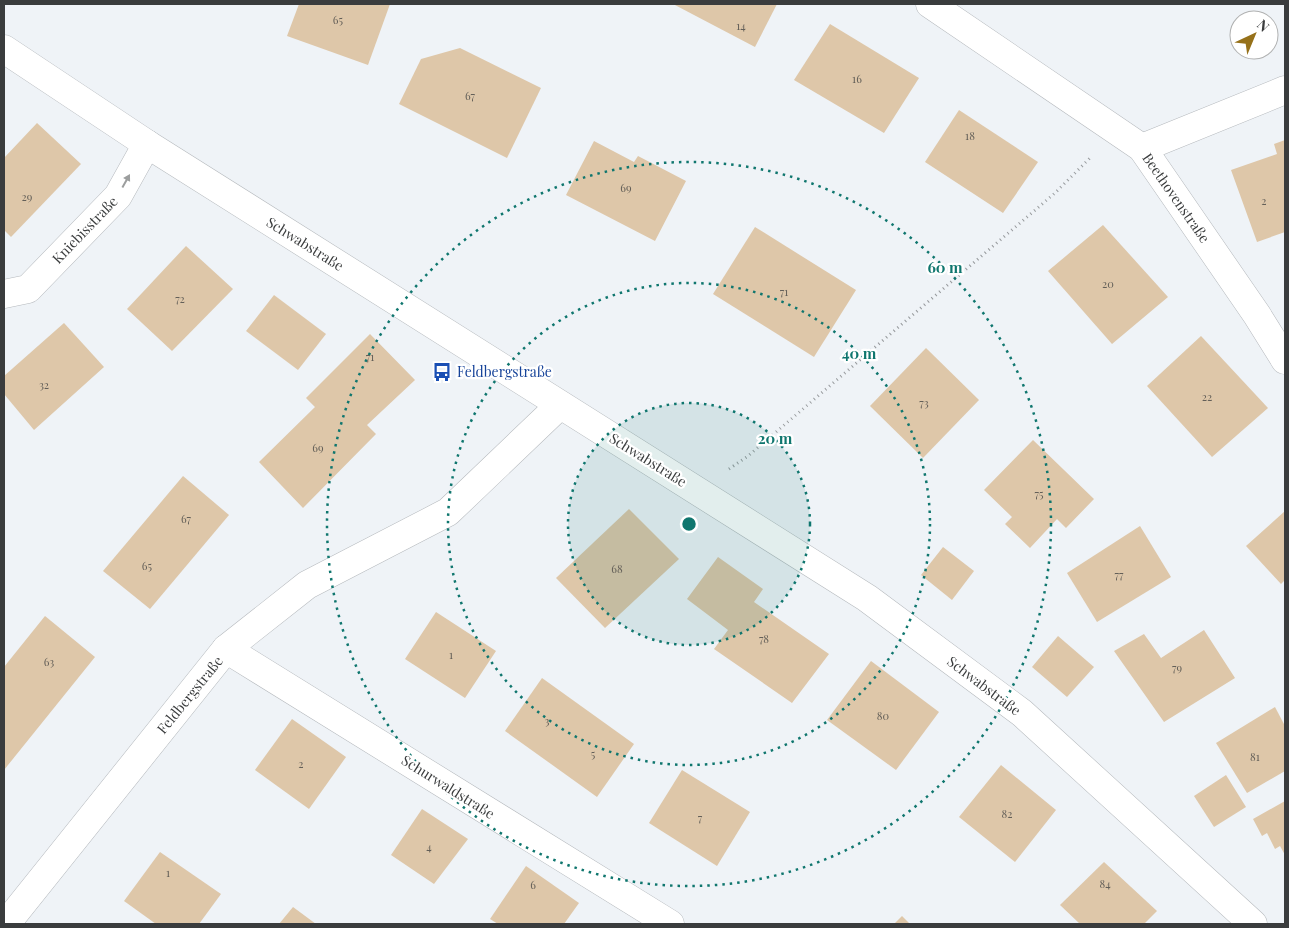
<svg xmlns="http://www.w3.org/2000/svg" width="1289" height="928" viewBox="0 0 1289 928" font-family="'Playfair Display',serif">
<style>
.building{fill:#dec7a9}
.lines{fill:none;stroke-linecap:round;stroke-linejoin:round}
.street-casing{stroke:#b5b9bd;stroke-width:29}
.path{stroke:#979a9d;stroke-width:3;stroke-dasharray:1 4;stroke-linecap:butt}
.street{stroke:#fff;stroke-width:28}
.oneway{fill:#9c9e9e}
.ring{fill:none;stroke:#0f766e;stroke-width:2.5;stroke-dasharray:2.5 5}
.labels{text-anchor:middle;stroke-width:4.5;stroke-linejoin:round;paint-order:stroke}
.number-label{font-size:11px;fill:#635f58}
.street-label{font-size:14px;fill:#3a3c3d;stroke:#fff}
.transit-label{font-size:14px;fill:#164399;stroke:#fff;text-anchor:start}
.centre{fill:#0f766e;stroke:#fff;stroke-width:2.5}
.ring-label{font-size:15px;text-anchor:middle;font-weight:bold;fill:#0f766e;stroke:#fff;stroke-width:4.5;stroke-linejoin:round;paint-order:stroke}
</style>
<rect width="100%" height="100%" fill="#eff3f7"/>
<!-- building -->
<g class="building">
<polygon points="299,4 390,4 368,65 287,36"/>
<polygon points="673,4 777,4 755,47"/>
<polygon points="830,24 919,78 884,133 794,80"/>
<polygon points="460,48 541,88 507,158 399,104 421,59"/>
<polygon points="959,110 1038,162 1003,213 925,162"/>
<polygon points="37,123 81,164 11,237 4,230 4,158"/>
<polygon points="1285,140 1285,232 1257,242 1231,170 1277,154 1274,144"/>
<polygon points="594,141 634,162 638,156 686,181 655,241 566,195"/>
<polygon points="1103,225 1168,297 1112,344 1048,271"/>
<polygon points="755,227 856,290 814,357 713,294"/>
<polygon points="186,246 233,289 172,351 127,309"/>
<polygon points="274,295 326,334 298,370 246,331"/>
<polygon points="64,323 104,367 34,430 4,394 4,376"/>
<polygon points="370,334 415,380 367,425 376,434 303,508 259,462 315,407 306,398"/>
<polygon points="1201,336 1268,408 1212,457 1147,386"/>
<polygon points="926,348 979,400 923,458 870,406"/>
<polygon points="1033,440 1094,499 1066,528 1057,519 1030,548 1005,524 1012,517 984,490"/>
<polygon points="183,476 229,515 150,609 103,571"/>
<polygon points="629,509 679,559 605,628 556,578"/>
<polygon points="1285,511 1285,580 1281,584 1246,546"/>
<polygon points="1140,526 1171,577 1097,622 1067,573"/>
<polygon points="943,547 974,571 952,600 921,575"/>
<polygon points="718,557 763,589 754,602 829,654 792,703 714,649 728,630 687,599"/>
<polygon points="436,612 496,651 465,698 405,659"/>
<polygon points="45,616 95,657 4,770 4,667"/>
<polygon points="1204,630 1235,678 1164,722 1114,651 1144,634 1161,658"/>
<polygon points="1058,636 1094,667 1067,697 1032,667"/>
<polygon points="871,661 939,712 896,770 827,720"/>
<polygon points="542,678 634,744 597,797 505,731"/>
<polygon points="1275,707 1285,726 1285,771 1247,793 1216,743"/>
<polygon points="292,719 346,757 309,809 255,770"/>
<polygon points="1001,765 1056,810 1015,862 959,817"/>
<polygon points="682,770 750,812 717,866 649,823"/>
<polygon points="1226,775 1246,807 1214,827 1194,796"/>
<polygon points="1285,801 1285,855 1280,846 1275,849 1267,833 1262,836 1253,819"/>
<polygon points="422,809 468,839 434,884 391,855"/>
<polygon points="160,852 221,894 199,924 156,924 124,901"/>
<polygon points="1104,862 1157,911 1144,924 1080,924 1060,905"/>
<polygon points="526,866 579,903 564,924 498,924 490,919"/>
<polygon points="293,907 316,924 279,924"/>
<polygon points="902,916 910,924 894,924"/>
</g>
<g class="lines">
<!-- street casing -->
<g class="street-casing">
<g id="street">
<polyline points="930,4 1142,148 1257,315 1285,360"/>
<polyline points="4,49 147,144 867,598 1022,713 1253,924"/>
<polyline points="1142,148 1285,90"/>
<polyline points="4,294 28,289 118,196 147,144"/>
<polyline points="226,649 670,924"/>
<polyline points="6,924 226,649 307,585 448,512 560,405"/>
</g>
</g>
<!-- path -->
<polyline class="path" points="729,469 748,456 1055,193 1091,157"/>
<!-- street -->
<use href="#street" class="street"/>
</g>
<!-- one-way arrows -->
<defs><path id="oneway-solid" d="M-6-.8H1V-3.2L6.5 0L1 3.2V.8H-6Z" transform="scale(1.25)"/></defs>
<use class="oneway" href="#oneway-solid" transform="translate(126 181) rotate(-61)"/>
<!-- distance rings -->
<circle cx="689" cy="524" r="121" fill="#0f766e" fill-opacity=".12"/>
<g class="ring">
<circle cx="689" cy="524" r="121"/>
<circle cx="689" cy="524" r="241"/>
<circle cx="689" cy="524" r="362"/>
</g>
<!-- icons -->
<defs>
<g id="bus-bare" transform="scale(1.5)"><path d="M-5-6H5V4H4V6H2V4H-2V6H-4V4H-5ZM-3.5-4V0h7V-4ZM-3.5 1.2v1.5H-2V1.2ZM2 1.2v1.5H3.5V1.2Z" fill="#1a4fb4" stroke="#fff" stroke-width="2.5" paint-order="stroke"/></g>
</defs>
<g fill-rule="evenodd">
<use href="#bus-bare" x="442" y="372"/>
</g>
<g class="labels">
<!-- number labels -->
<g class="number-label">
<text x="338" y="24">65</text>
<text x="741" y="30">14</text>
<text x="857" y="83">16</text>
<text x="470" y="100">67</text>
<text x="970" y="140">18</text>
<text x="626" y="192">69</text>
<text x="27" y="201">29</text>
<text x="1264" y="205">2</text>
<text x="1108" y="288">20</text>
<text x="784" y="296">71</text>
<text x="180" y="303">72</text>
<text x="370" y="361">71</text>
<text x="44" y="389">32</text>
<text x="1207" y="401">22</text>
<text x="924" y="407">73</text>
<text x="318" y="452">69</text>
<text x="1039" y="498">75</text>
<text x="186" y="523">67</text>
<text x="147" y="570">65</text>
<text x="617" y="573">68</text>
<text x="1119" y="579">77</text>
<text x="764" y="643">78</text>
<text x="451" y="659">1</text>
<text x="49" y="666">63</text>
<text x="1177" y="672">79</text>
<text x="883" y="720">80</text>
<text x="547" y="725">3</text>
<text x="593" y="758">5</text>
<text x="1255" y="761">81</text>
<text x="301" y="768">2</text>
<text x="1007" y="818">82</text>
<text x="700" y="822">7</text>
<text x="429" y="851">4</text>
<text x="168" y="877">1</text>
<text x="1105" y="888">84</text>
<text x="533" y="889">6</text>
</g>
<!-- street labels -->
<g class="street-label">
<text transform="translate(1176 198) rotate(55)" y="5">Beethovenstraße</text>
<text transform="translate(85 230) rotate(-46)" y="5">Kniebisstraße</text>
<text transform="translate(305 244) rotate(32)" y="5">Schwabstraße</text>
<text transform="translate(648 460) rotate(32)" y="5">Schwabstraße</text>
<text transform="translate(984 686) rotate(37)" y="5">Schwabstraße</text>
<text transform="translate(190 695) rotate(-51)" y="5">Feldbergstraße</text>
<text transform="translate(448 787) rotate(32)" y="5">Schurwaldstraße</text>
</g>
<!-- transit labels -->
<g class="transit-label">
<text x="457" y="377">Feldbergstraße</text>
</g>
</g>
<circle cx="689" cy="524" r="8" class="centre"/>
<g class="ring-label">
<text x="945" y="273">60 m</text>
<text x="859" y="359">40 m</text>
<text x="775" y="444">20 m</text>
</g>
<!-- border -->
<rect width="1289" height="928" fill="none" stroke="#3a3c3d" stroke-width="10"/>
<!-- north arrow -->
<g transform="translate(1254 35) rotate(44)"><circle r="24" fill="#ffffff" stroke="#b0b1b1"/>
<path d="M0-4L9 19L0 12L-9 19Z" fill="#96711a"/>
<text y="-8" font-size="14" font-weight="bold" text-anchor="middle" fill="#3a3c3d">N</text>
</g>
</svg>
